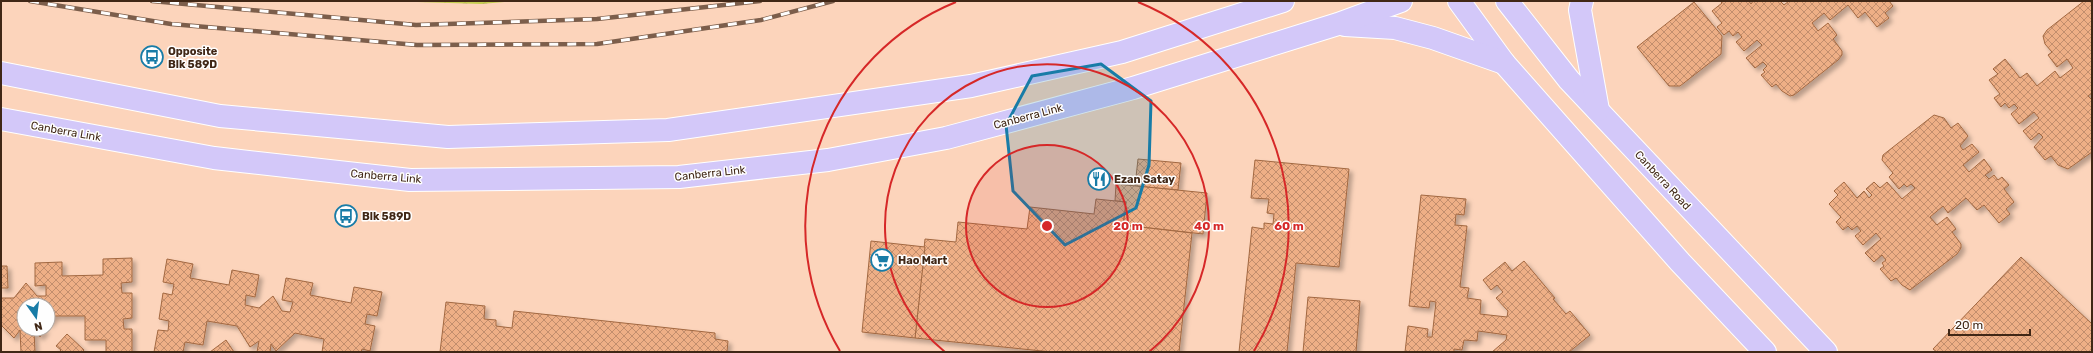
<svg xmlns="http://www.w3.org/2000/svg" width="2093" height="353" viewBox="0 0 2093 353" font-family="Rubik,sans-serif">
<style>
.park{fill:url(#park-crowns)}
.building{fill:url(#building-cross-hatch);stroke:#a26841;filter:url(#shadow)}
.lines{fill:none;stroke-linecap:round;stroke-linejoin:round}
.major-casing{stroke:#fff;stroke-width:24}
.major{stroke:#d3c8f9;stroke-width:22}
.rail-casing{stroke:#7c5e4b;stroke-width:4.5}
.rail{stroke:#fefefe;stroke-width:3;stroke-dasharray:9;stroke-linecap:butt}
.marked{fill:#187ca7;fill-opacity:0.2;stroke:#187ca7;stroke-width:3;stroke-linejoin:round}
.ring{fill:none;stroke:#d62828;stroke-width:2}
.labels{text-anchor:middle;stroke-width:3;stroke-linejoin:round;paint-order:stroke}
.poi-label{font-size:11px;font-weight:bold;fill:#402716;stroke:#fefefe;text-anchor:start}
.street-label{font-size:11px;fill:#402716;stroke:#fefefe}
.centre{fill:#d62828;stroke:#fefefe;stroke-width:2}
.ring-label{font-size:12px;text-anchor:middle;font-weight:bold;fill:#d62828;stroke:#fefefe;stroke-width:3;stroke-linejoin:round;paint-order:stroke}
</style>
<defs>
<pattern id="park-crowns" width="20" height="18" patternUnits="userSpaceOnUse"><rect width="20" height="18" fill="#c4ce50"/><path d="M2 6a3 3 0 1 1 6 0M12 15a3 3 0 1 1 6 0" fill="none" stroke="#a9b145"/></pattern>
<pattern id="building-cross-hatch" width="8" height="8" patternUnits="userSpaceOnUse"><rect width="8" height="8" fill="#eeaf86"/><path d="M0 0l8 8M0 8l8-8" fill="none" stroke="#c28e6d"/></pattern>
<filter id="shadow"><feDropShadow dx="3.5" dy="3.5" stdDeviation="2" flood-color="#0004"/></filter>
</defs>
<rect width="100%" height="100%" fill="#fcd4bb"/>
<!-- park -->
<polygon class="park" points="385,1 517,1 481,4"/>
<!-- building -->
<g class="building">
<polygon points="1720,1 1749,1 1751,4 1753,1 1780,1 1784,5 1789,1 1889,1 1893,6 1885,13 1889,18 1877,27 1865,12 1858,18 1848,5 1830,20 1824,13 1812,23 1818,31 1828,23 1837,35 1833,39 1842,51 1842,55 1838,60 1794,95 1790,96 1782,91 1776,84 1772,87 1761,75 1765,72 1763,70 1767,66 1763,62 1755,68 1746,58 1762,45 1757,40 1744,51 1736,42 1742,37 1738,32 1733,36 1729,31 1724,35 1717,27 1722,23 1712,11 1722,3"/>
<polygon points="2084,1 2092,1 2092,93 2088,96 2092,100 2092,152 2068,169 2058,165 2051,156 2045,160 2034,147 2043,137 2039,133 2031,140 2023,131 2039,118 2034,112 2019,124 2011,114 2018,108 2014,104 2009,108 2005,103 2001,107 1994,98 2000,94 1989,80 1998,74 1993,69 2005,59 2020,78 2027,73 2037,86 2055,71 2060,78 2073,68 2067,59 2057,67 2048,55 2052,52 2045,44 2043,36 2047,30"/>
<polygon points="1694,2 1722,36 1721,54 1680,86 1669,86 1637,47"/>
<polygon points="1934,115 1944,118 1951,128 1958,123 1968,136 1960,146 1963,150 1972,144 1979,152 1963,165 1969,172 1984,159 1992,170 1985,175 1989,179 1994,175 1998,180 2002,177 2009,185 2004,189 2014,202 2006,209 2010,214 1999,223 1984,205 1977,210 1966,198 1948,213 1943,206 1930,217 1937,225 1947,217 1956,229 1952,232 1961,244 1961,248 1957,254 1910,290 1902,285 1896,278 1891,281 1880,269 1884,266 1882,263 1886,260 1882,255 1874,262 1865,253 1881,239 1876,233 1863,245 1855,236 1861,231 1857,226 1852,230 1848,226 1843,230 1836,222 1841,217 1829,204 1838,195 1834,191 1844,182 1857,198 1864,191 1869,198 1872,195 1866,189 1874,182 1880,188 1887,182 1902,199 1915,188 1911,184 1907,187 1904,184 1899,189 1889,177 1893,173 1882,160 1883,155"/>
<polygon points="1138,159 1181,163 1178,190 1135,186"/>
<polygon points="1255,160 1349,169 1339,267 1296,263 1287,352 1239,352 1252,227 1264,229 1264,223 1273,224 1274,214 1267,213 1269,199 1251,198"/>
<polygon points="1116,184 1207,193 1203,234 1123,225 1126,202 1115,201"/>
<polygon points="1421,195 1466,199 1464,215 1456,214 1455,225 1467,226 1460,287 1469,288 1467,298 1481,300 1480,314 1507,317 1508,311 1496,298 1503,292 1497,285 1491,290 1483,280 1505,262 1512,271 1524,261 1555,298 1553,299 1566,314 1570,311 1590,335 1569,352 1492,352 1506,340 1507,335 1478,331 1477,341 1464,340 1462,350 1454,349 1454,352 1405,352 1408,326 1428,329 1427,337 1432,337 1436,302 1430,301 1429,308 1409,306"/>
<polygon points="1096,199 1126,202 1123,225 1192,233 1179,352 1052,352 915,338 925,239 956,242 958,222 1027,229 1030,207 1094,214"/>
<polygon points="871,241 925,247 915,338 862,332"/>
<polygon points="2021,257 2092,324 2092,352 1937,352 1933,349"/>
<polygon points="132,258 132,282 121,283 122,293 132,293 132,318 123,319 124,329 132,329 132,352 106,352 106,340 85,340 85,316 55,316 48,325 48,305 24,305 24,329 46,329 40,337 34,331 35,352 21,352 20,330 14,338 1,325 1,298 14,298 26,283 37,296 46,296 46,285 35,286 35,263 62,262 62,276 103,275 103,259"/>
<polygon points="167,259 193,264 190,278 229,285 232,270 259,275 255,297 246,295 245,305 259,308 273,296 282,311 290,312 293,302 282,300 286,278 313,283 310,295 351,303 354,287 382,292 377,316 367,314 365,324 375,326 370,351 362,349 361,352 322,352 324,339 295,333 276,351 271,344 270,352 257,352 259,341 250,347 237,326 207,321 203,345 185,342 183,352 154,352 158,330 168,331 169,321 159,319 163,293 172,295 174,284 163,282"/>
<polygon points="1,266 7,266 8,288 1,288"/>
<polygon points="1308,297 1360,301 1356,352 1303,352"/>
<polygon points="446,302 485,306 484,319 496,320 496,326 512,328 514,311 715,333 715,339 728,341 727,352 440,352"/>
<polygon points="67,334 84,350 82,352 59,352 61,350 56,346"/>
<polygon points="226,340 234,352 210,352"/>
</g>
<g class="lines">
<!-- major casing -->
<g class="major-casing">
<g id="major">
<polyline points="1459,1 1504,63 1680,262 1765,352"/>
<polyline points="1507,1 1569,80 1826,352"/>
<polyline points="1582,1 1580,10 1598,110"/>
<polyline points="1345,25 1395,28 1433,38 1504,63"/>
<polyline points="1,73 220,116 448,137 668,130 971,86 1122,52 1283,1"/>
<polyline points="1,119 214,158 410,180 679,177 828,160 946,138 1133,88 1338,24 1401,1"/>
</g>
</g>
<!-- major -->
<use href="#major" class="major"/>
<!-- rail casing -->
<g class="rail-casing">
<g id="rail">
<polyline points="30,1 171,24 417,45 597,44 761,20 833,1"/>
<polyline points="152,1 416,25 597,19 760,1"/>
</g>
</g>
<!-- rail -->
<use href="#rail" class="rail"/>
</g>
<!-- marked area -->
<path class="marked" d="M1101,64L1151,101L1149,165L1136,208L1065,245L1013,191L1006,125L1032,76Z"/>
<!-- distance rings -->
<circle cx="1047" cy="226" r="81" fill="#d62828" fill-opacity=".12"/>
<g class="ring">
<circle cx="1047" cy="226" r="81"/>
<path d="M945 352A162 162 0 1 1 1149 352"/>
<path d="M840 351A242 242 0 0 1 956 2M1138 2A242 242 0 0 1 1254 351"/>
</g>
<!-- icons -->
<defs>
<g id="bus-ring" transform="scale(1.15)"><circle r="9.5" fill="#fefefe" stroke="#187ca7" stroke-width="1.5"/><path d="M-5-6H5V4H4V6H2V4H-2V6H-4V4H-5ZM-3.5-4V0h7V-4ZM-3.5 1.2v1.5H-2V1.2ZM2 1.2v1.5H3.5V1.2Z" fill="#187ca7"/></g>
<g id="restaurant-ring" transform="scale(1.15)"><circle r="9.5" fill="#fefefe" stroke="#187ca7" stroke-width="1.5"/><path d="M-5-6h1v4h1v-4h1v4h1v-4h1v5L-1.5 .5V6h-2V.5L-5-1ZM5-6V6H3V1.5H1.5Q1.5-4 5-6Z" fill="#187ca7"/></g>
<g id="supermarket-ring" transform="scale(1.15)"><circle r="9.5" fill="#fefefe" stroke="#187ca7" stroke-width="1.5"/><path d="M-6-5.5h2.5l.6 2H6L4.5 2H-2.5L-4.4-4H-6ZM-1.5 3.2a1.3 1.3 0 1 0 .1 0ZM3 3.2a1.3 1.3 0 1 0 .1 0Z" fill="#187ca7"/></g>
</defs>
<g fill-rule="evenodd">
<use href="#bus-ring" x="152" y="57"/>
<use href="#restaurant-ring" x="1099" y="179"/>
<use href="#bus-ring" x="346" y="216"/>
<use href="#supermarket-ring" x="882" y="260"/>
</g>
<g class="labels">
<!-- poi labels -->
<g class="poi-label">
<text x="168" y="55">Opposite<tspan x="168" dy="13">Blk 589D</tspan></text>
<text x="1114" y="183">Ezan Satay</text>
<text x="362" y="220">Blk 589D</text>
<text x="898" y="264">Hao Mart</text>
</g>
<!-- street labels -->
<g class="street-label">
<text transform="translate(1028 116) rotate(-15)" y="4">Canberra Link</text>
<text transform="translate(66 131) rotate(10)" y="4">Canberra Link</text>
<text transform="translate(710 173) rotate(-6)" y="4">Canberra Link</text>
<text transform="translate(386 176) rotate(5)" y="4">Canberra Link</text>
<text transform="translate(1663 180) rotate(47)" y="4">Canberra Road</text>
</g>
</g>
<circle cx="1047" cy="226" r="6" class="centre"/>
<g class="ring-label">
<text x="1128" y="230">20 m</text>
<text x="1209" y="230">40 m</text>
<text x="1289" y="230">60 m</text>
</g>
<!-- border -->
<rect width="2093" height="353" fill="none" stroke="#402716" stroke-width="4"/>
<!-- north arrow -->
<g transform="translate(36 317) rotate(166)"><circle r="19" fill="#fefefe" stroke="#b2a8a1"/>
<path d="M0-3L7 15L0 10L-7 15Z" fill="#187ca7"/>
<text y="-6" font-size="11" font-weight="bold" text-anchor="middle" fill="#402716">N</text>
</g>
<!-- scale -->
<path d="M1949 329v6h81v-6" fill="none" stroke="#402716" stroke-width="2"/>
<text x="1955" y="329" font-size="12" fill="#402716" stroke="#fefefe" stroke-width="3" paint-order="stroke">20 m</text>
</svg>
